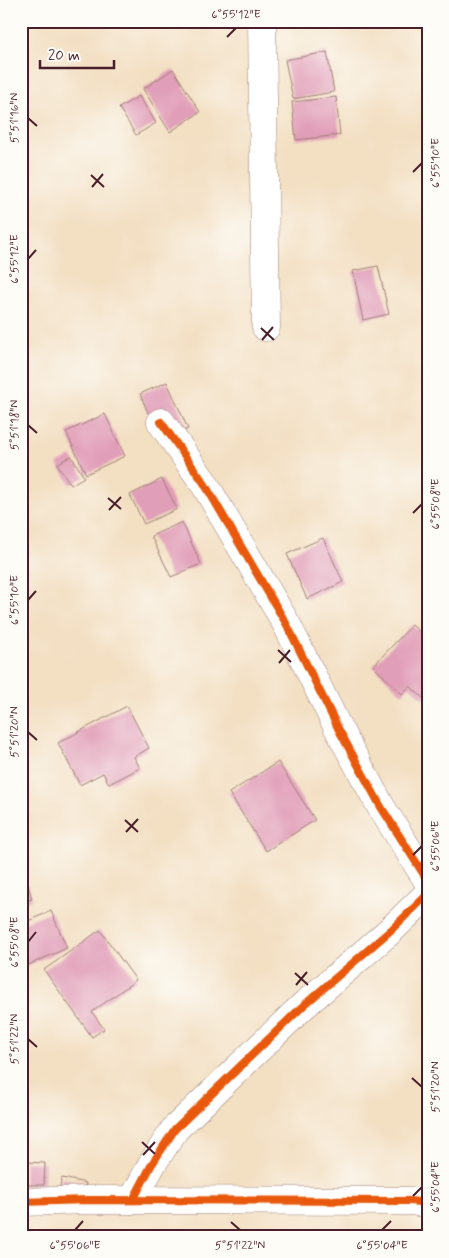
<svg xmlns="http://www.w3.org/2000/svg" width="449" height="1258" viewBox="0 0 449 1258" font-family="Mynerve,sans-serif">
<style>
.building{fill:#e19eb8}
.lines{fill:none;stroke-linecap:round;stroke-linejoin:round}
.minor-casing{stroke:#9e7f76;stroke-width:29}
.minor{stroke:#fff;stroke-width:28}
.cycleway-casing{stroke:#fdfcf7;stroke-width:11}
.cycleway{stroke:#e8590c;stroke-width:8}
.ticks{fill:none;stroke:#4a1f2b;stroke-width:2}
.neatline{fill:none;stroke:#4a1f2b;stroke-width:2}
.ticks-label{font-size:12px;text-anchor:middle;fill:#4a1f2b}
</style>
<rect width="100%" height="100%" fill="#fdfcf7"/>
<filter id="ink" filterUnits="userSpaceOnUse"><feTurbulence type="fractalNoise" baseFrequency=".02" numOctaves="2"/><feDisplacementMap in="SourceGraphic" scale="10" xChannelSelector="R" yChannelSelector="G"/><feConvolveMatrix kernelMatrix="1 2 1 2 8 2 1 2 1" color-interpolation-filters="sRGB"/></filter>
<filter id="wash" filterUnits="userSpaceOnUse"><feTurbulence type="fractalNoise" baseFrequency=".0096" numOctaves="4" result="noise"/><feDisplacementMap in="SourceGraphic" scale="20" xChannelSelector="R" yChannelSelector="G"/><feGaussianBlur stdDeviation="1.12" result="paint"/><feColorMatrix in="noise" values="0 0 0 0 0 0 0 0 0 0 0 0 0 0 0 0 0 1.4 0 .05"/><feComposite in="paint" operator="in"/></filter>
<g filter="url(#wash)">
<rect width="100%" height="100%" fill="#f3dfc2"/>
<g id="blocks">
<!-- building -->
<g class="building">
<polygon points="327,52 334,92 293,99 285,60"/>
<polygon points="173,69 200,112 170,132 143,89"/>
<polygon points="139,96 156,123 136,135 119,108"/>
<polygon points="336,97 340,135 296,140 292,102"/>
<polygon points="378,266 389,314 363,320 353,271"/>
<polygon points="167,382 188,429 160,441 140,394"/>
<polygon points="105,414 125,456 86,474 66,432"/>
<polygon points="71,456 84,477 71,485 57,464"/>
<polygon points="162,479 177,509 144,524 130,495"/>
<polygon points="182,522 201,564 171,577 151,536"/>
<polygon points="323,538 343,582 307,599 287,554"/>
<polygon points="412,625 428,640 428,695 424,699 410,686 402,694 373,666"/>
<polygon points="127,706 149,748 134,757 140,768 109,784 103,773 80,785 58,743"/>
<polygon points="278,762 315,820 266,851 229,793"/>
<polygon points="28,885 32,899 21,903 21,887"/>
<polygon points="51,911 67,948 24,967 21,961 21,924"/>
<polygon points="100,930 136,980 92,1012 104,1029 92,1037 44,970"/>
<polygon points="25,1162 45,1163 44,1185 24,1185"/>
<polygon points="62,1178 86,1183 82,1203 57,1197"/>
</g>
</g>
</g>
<g filter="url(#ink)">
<use href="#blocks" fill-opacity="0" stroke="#9e7f76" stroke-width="1"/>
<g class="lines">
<!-- minor casing -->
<g class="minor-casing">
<g id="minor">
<polyline points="262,21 266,327"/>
<polyline points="161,422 204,483 287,625 339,730 381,807 428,881"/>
<polyline points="133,1200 152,1164 175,1129 303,1006 391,930 428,894"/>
<polyline points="21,1202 89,1200 410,1201 428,1203"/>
</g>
</g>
<!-- minor -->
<use href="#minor" class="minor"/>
<!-- cycleway casing -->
<g class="cycleway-casing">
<g id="cycleway">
<polyline points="161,422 204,483 287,625 339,730 381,807 428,881"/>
<polyline points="133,1200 152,1164 175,1129 303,1006 391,930 428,894"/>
<polyline points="21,1202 89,1200 410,1201 428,1203"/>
</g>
</g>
<!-- cycleway -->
<use href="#cycleway" class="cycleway"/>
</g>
</g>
<!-- ticks -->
<path class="ticks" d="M227,37L236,28M28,118L37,126M413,172L422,163M91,175L104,187M92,187L103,174M28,259L36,250M261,328L274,340M262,340L273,327M28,425L37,433M108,498L121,509M109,510L121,497M413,513L422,504M28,600L36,591M278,650L291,662M279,663L290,650M28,732L37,740M125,820L138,832M126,832L138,819M413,855L422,846M28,942L36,932M295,973L308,985M296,985L307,972M28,1039L37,1047M412,1078L422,1087M142,1142L155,1154M143,1155L155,1142M413,1196L422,1187M231,1222L240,1230M75,1230L83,1221M382,1230L391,1221"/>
<!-- margin -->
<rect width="449" height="1258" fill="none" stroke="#fdfcf7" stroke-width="55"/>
<!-- scale -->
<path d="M40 60v8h74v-8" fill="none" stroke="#4a1f2b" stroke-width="2.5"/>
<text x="48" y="60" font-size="15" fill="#4a1f2b" stroke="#fdfcf7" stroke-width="4" paint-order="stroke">20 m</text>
<rect x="28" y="28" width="394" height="1202" class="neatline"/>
<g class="ticks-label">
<text x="236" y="18">6°55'12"E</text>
<text transform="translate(14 118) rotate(-90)" y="4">5°51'16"N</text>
<text transform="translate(435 163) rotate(-90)" y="4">6°55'10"E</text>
<text transform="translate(14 259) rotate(-90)" y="4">6°55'12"E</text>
<text transform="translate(14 425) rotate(-90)" y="4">5°51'18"N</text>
<text transform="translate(435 504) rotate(-90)" y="4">6°55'08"E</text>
<text transform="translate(14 600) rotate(-90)" y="4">6°55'10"E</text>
<text transform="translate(14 732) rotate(-90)" y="4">5°51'20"N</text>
<text transform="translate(435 846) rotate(-90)" y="4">6°55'06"E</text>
<text transform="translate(14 942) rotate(-90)" y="4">6°55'08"E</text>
<text transform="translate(14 1039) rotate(-90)" y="4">5°51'22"N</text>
<text transform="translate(435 1087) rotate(-90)" y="4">5°51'20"N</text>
<text transform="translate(435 1187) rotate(-90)" y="4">6°55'04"E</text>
<text x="75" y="1249">6°55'06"E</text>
<text x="240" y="1249">5°51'22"N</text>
<text x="382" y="1249">6°55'04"E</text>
</g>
</svg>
